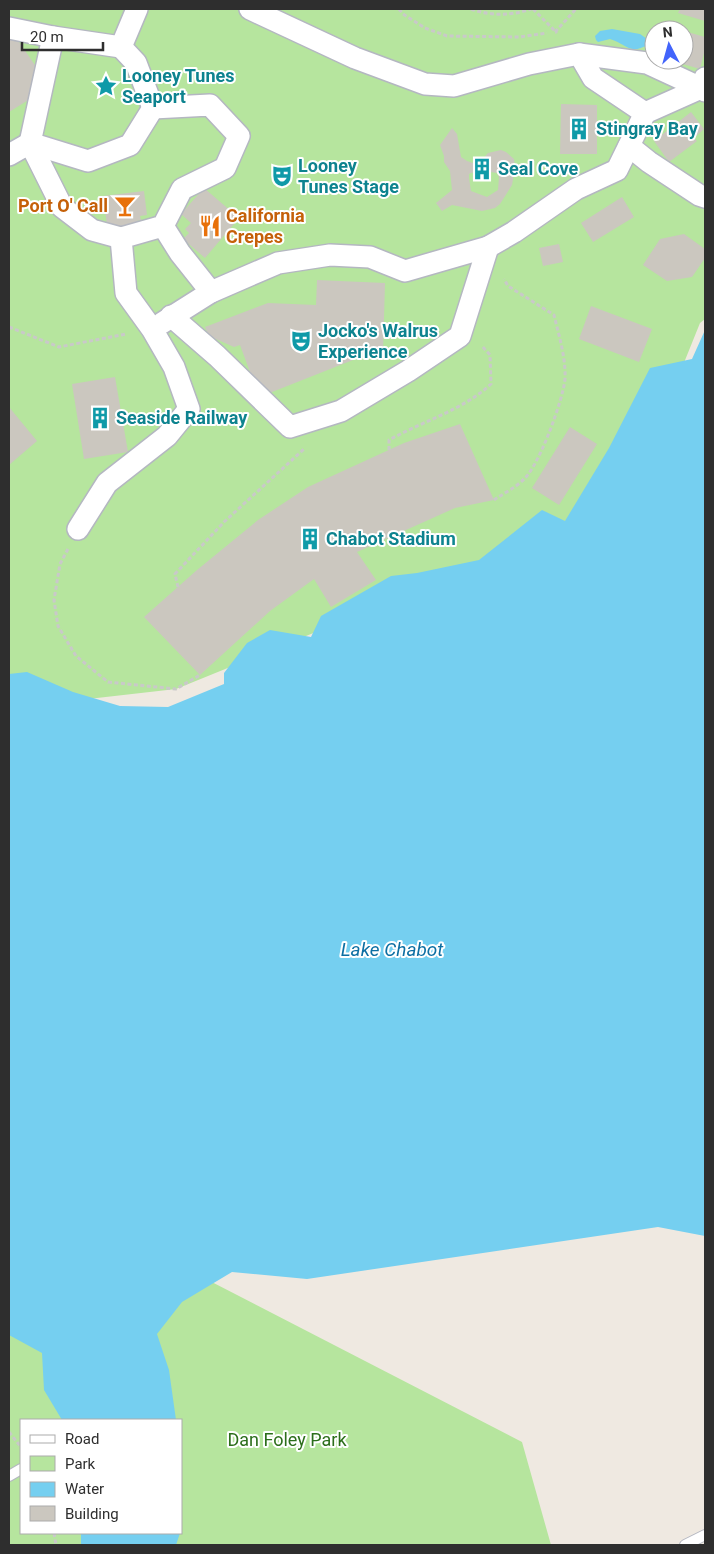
<svg xmlns="http://www.w3.org/2000/svg" width="714" height="1554" viewBox="0 0 714 1554" font-family="Roboto,sans-serif">
<style>
.green{fill:#b6e59e;fill-rule:evenodd}
.water{fill:#75cff0}
.building{fill:#cbc7bf;fill-rule:evenodd}
.lines{fill:none;stroke-linecap:round;stroke-linejoin:round}
.lane-casing{stroke:#b4b7c1;stroke-width:12}
.street-casing{stroke:#b4b7c1;stroke-width:24}
.path{stroke:#c9c9c9;stroke-width:3;stroke-dasharray:4 2.5;stroke-linecap:butt}
.lane{stroke:#fff;stroke-width:10}
.street{stroke:#fff;stroke-width:21}
.labels{text-anchor:middle;stroke-width:4;stroke-linejoin:round;paint-order:stroke}
.culture-label{font-size:18px;font-weight:bold;fill:#0d838f;stroke:#fff;text-anchor:start}
.food-label{font-size:18px;font-weight:bold;fill:#c56008;stroke:#fff;text-anchor:end}
.park-label{font-size:18px;fill:#2c6e1b;stroke:#fff}
.water-label{font-size:19px;font-style:italic;fill:#0d6fa3;stroke:#fff}
</style>
<rect width="100%" height="100%" fill="#efe9e1"/>
<!-- green -->
<g class="green">
<path d="M9,9H705V319L700,323L613,539L333,625L176,689L18,707H9ZM654,30H684V60H654Z"/>
<path d="M9,1188L171,1261L522,1442L551,1545H9ZM21,1420H181V1533H21Z"/>
</g>
<!-- water -->
<g class="water">
<path d="M612,29L640,34L650,41L649,44C629,56 627,44 610,39L598,42L596,40L595,36L600,31Z"/>
<polygon points="705,330 705,1236 658,1227 307,1279 232,1272 182,1302 157,1334 169,1370 176,1420 62,1420 44,1390 42,1353 9,1335 9,674 27,672 73,692 120,706 168,707 224,684 224,673 247,643 270,630 311,637 321,616 391,576 417,573 479,560 542,510 565,521 609,448 650,368 692,359"/>
<polygon points="81,1533 180,1533 176,1545 81,1545"/>
</g>
<!-- building -->
<g class="building">
<polygon points="680,9 705,9 705,21 678,13"/>
<polygon points="684,31 705,37 705,49 700,69 676,62 677,60 684,60"/>
<polygon points="9,39 19,42 37,68 30,99 9,112"/>
<polygon points="561,104 597,105 597,154 560,154"/>
<polygon points="691,112 704,129 694,138 697,141 669,162 654,141"/>
<path d="M452,128L457,134L461,157L467,161L473,163L481,161L488,153L501,150L506,152L514,159L515,168L512,185L500,204L495,208L482,211L452,205L442,211L436,203L452,190L450,171L444,162V156L440,145ZM484,171L497,173L499,177L498,190L487,197L471,191L469,178V174L471,173Z"/>
<polygon points="204,188 239,218 205,258 183,239 189,233 185,229 191,223 181,214"/>
<polygon points="144,191 147,215 140,216 141,220 137,221 138,229 112,232 107,225 103,196"/>
<polygon points="622,197 634,217 593,242 581,223"/>
<polygon points="684,234 705,249 705,258 692,277 667,281 643,265 660,239"/>
<polygon points="559,244 563,262 543,266 539,248"/>
<polygon points="317,280 385,283 383,353 359,353 353,360 267,394 257,391 240,345 234,347 209,336 205,327 268,303 316,305"/>
<polygon points="591,306 652,329 639,362 579,339"/>
<polygon points="115,377 128,452 84,459 72,384"/>
<polygon points="9,407 37,441 9,465"/>
<polygon points="460,424 494,500 455,508 357,552 376,580 331,607 314,579 270,611 200,675 144,617 197,570 258,520 308,487 404,443"/>
<polygon points="570,427 597,444 559,505 532,488"/>
</g>
<g class="lines">
<!-- lane casing -->
<g class="lane-casing">
<g id="lane">
<polyline points="9,1476 21,1469"/>
<polyline points="685,1545 705,1535"/>
</g>
</g>
<!-- street casing -->
<g class="street-casing">
<g id="street">
<polyline points="9,28 53,37"/>
<polyline points="121,47 53,37 30,143 88,161 130,145 153,108"/>
<polyline points="579,54 647,63 701,88 705,78"/>
<polyline points="645,113 701,88 705,91"/>
<polyline points="629,146 649,162 699,195 705,197"/>
<polyline points="9,155 30,143 62,207 92,230 121,238"/>
<polyline points="163,226 180,253 211,292"/>
<polyline points="171,316 217,356 290,427 341,411 408,371 460,336 488,247"/>
<polyline points="162,323 211,292 278,263 330,255 370,257 405,271 488,247 514,232 576,189 617,170 645,113 593,78 579,54 529,64 454,86 425,84 355,58 250,9"/>
<polyline points="78,529 107,483 167,436 189,409 174,367 152,329 126,293 121,238 163,226 182,189 225,168 239,136 210,105 153,108 136,63 121,47 137,9"/>
</g>
</g>
<!-- path -->
<g class="path">
<polyline points="399,9 403,14 425,28 447,36 519,37 547,33"/>
<path d="M471,9C491,16 511,16 531,9"/>
<polyline points="533,9 557,33"/>
<polyline points="555,32 576,9"/>
<polyline points="9,327 59,347 126,334"/>
<path d="M389,450V440C423,421 463,410 491,384L490,355L482,346"/>
<path d="M494,500C504,493 517,487 525,478C540,463 563,400 565,379C566,358 559,336 554,315L508,286L504,279"/>
<polyline points="68,549 60,564 54,600 58,626 76,656 108,682 176,689 200,675"/>
<polyline points="178,587 175,574 224,522 304,449"/>
<polyline points="9,1432 21,1447"/>
<polyline points="54,1533 56,1545"/>
</g>
<!-- lane -->
<use href="#lane" class="lane"/>
<!-- street -->
<use href="#street" class="street"/>
</g>
<!-- icons -->
<defs>
<g id="sight-bare" transform="scale(1.725)"><path d="M0-6L1.8-2.2L6-1.7L2.9 1.2L3.7 5.4L0 3.3L-3.7 5.4L-2.9 1.2L-6-1.7L-1.8-2.2Z" fill="#0f9aa8" stroke="#fff" stroke-width="2.5" paint-order="stroke"/></g>
<g id="building-bare" transform="scale(1.725)"><path d="M-4-6H4V6H1V3H-1V6H-4ZM-2.5-4.3h1.7v1.8h-1.7ZM.8-4.3h1.7v1.8H.8ZM-2.5-1h1.7V.8h-1.7ZM.8-1h1.7V.8H.8Z" fill="#0f9aa8" stroke="#fff" stroke-width="2.5" paint-order="stroke"/></g>
<g id="theatre-bare" transform="scale(1.725)"><path d="M-5-5.5Q0-4 5-5.5V0Q5 5 0 6Q-5 5-5 0ZM-3.3-2.5H-1v1.5H-3.3ZM1-2.5H3.3v1.5H1ZM-2.8 1Q0 5.5 2.8 1Z" fill="#0f9aa8" stroke="#fff" stroke-width="2.5" paint-order="stroke"/></g>
<g id="bar-bare" transform="scale(1.725)"><path d="M-6-5H6L.8 .8V4.5H3.5V6h-7V4.5H-.8V.8Z" fill="#e8710a" stroke="#fff" stroke-width="2.5" paint-order="stroke"/></g>
<g id="restaurant-bare" transform="scale(1.725)"><path d="M-5-6h1v4h1v-4h1v4h1v-4h1v5L-1.5 .5V6h-2V.5L-5-1ZM5-6V6H3V1.5H1.5Q1.5-4 5-6Z" fill="#e8710a" stroke="#fff" stroke-width="2.5" paint-order="stroke"/></g>
</defs>
<g fill-rule="evenodd">
<use href="#sight-bare" x="106" y="86"/>
<use href="#building-bare" x="579" y="129"/>
<use href="#building-bare" x="482" y="169"/>
<use href="#theatre-bare" x="282" y="176"/>
<use href="#bar-bare" x="125" y="206"/>
<use href="#restaurant-bare" x="210" y="226"/>
<use href="#theatre-bare" x="301" y="341"/>
<use href="#building-bare" x="100" y="418"/>
<use href="#building-bare" x="310" y="539"/>
</g>
<g class="labels">
<!-- culture labels -->
<g class="culture-label">
<text x="122" y="82">Looney Tunes<tspan x="122" dy="21">Seaport</tspan></text>
<text x="596" y="135">Stingray Bay</text>
<text x="298" y="172">Looney<tspan x="298" dy="21">Tunes Stage</tspan></text>
<text x="498" y="175">Seal Cove</text>
<text x="318" y="337">Jocko's Walrus<tspan x="318" dy="21">Experience</tspan></text>
<text x="116" y="424">Seaside Railway</text>
<text x="326" y="545">Chabot Stadium</text>
</g>
<!-- food labels -->
<g class="food-label">
<text x="108" y="212">Port O' Call</text>
<text x="226" y="222" text-anchor="start">California<tspan x="226" dy="21">Crepes</tspan></text>
</g>
<!-- park labels -->
<g class="park-label">
<text x="287" y="1446">Dan Foley Park</text>
</g>
<!-- water labels -->
<g class="water-label">
<text x="392" y="956">Lake Chabot</text>
</g>
</g>
<!-- border -->
<rect width="714" height="1554" fill="none" stroke="#2e2e2e" stroke-width="20"/>
<!-- legend -->
<rect x="20" y="1419" width="162" height="115" fill="#ffffff" stroke="#ababab"/>
<rect x="30" y="1435" width="25" height="8" fill="#ffffff" stroke="#ababab"/>
<text x="65" y="1444" font-size="15" fill="#2e2e2e">Road</text>
<rect x="30" y="1456" width="25" height="15" fill="#b6e59e" stroke="#ababab"/>
<text x="65" y="1469" font-size="15" fill="#2e2e2e">Park</text>
<rect x="30" y="1482" width="25" height="15" fill="#75cff0" stroke="#ababab"/>
<text x="65" y="1494" font-size="15" fill="#2e2e2e">Water</text>
<rect x="30" y="1506" width="25" height="15" fill="#cbc7bf" stroke="#ababab"/>
<text x="65" y="1519" font-size="15" fill="#2e2e2e">Building</text>
<!-- north arrow -->
<g transform="translate(669 45) rotate(354)"><circle r="24" fill="#ffffff" stroke="#ababab"/>
<path d="M0-4L9 19L0 12L-9 19Z" fill="#4264fb"/>
<text y="-8" font-size="14" font-weight="bold" text-anchor="middle" fill="#2e2e2e">N</text>
</g>
<!-- scale -->
<path d="M22 42v8h81v-8" fill="none" stroke="#2e2e2e" stroke-width="2.5"/>
<text x="30" y="42" font-size="15" fill="#2e2e2e" stroke="#ffffff" stroke-width="4" paint-order="stroke">20 m</text>
</svg>
